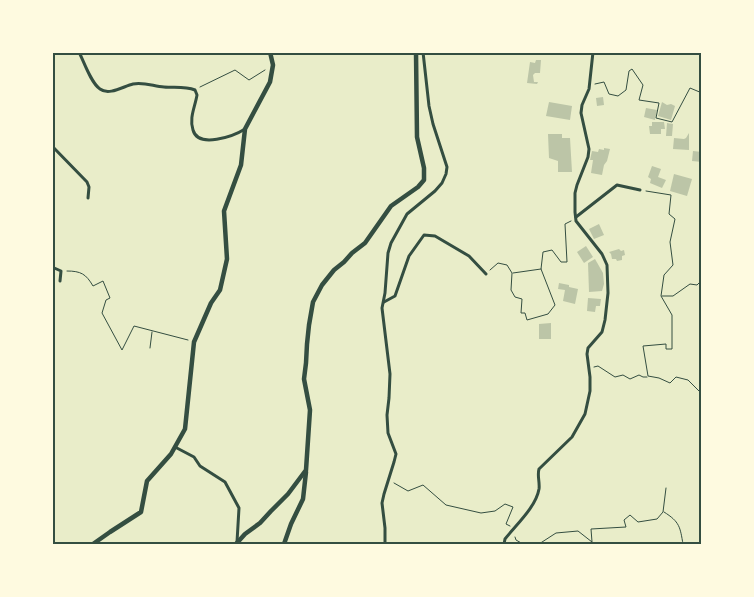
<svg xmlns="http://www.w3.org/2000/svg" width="754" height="597" viewBox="0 0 754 597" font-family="Overpass,sans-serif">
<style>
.building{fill:#bcc5a7}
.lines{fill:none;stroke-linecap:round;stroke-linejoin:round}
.path{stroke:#344e41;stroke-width:1}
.minor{stroke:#344e41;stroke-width:3}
.tertiary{stroke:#344e41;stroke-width:4.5}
.neatline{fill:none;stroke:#344e41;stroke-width:2}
</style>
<rect width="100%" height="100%" fill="#e9edc9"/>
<!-- building -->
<g class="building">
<polygon points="536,60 541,60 540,73 535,73 533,75 534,82 538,82 537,84 527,83 530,62 535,63"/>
<polygon points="603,97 604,105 597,106 596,98"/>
<polygon points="549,102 572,106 570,120 546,116"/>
<polygon points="662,102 667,105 671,104 675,106 671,120 658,116"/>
<polygon points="646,108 657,110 655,120 644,117"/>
<polygon points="652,122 664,122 665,129 661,129 661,134 650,134 649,126 652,126"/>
<polygon points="667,123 673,124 672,136 666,136"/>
<polygon points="689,133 689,150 673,149 674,138 684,139 686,138"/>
<polygon points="548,134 562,134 562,138 570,138 572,172 558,172 558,161 549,158"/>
<polygon points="604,148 610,149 607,161 604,165 602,175 591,173 593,160 590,160 592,151 598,152 599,149 604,150"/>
<polygon points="693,151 702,152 702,162 692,161"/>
<polygon points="652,166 661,169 658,177 666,180 662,188 650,183 651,179 648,177"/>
<polygon points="674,174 692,179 687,196 670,191"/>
<polygon points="599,224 604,235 594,239 589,229"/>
<polygon points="586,246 593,257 584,263 577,252"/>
<polygon points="619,249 621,251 624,250 625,255 622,256 622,260 617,261 616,259 612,259 611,254 609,252"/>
<polygon points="595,259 603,273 604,284 602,291 589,292 588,263"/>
<polygon points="559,283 569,285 569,287 578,289 575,304 563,301 565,290 558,289"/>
<polygon points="588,298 601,299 600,306 596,306 595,312 587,311"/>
<polygon points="551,323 551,339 539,339 539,324"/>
</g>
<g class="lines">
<!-- path -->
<g class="path">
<polyline points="595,84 604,82 609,94 618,96 626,90 629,71 632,69 643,85 639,100 659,103 656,118 672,122 690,88 702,93"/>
<polyline points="200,87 235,70 249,80 265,70"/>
<polyline points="646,191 671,195 669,214 675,219 670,242 673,265 664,275 661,296 672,315 672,349 666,349 666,344 643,346 648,376 659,378 670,383 676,377 688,380 702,394"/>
<polyline points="490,270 498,263 507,265 512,273 511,290 515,297 522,299 521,313 525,313 527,320 548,314 555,305 541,269 543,252 552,250 561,262 567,262 565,224 571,221"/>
<path d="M67,271C81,271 86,274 93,286L103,281L110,298L106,300L102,313L122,350L134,326L188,340"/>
<polyline points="513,273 541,269"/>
<polyline points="662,296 673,296 690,284 697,285 702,280"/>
<polyline points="150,348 152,332"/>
<polyline points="594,367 598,366 615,377 623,375 630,379 639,375 643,377 647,377"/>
<polyline points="394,483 408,491 423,485 446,505 481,513 495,511 505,504 513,507 506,524 510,526"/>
<path d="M664,512C680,522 680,527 683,544"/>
<polyline points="515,537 516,540 523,544"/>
<polyline points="539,544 556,533 578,531 592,542 591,529 626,527 624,520 630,515 638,522 657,519 663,512 666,488"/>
</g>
<!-- minor -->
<g class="minor">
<path d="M79,52C84,62 91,83 100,89C109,96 124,86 133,84C144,82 153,86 164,87C174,88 185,86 195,90L197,95C195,107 189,118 193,130C198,149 234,136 245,129"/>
<polyline points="52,146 87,182 89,187 88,198"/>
<polyline points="576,217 617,185 640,190"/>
<polyline points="52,267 61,271 60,281"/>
<polyline points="384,302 395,296 409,256 424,235 435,236 469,256 486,274"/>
<polyline points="175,447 194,457 200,466 225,482 239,508 237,542"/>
<polyline points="385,544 385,528 382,503 384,494 394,462 396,454 388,433 387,415 389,398 390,374 382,308 385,293 388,253 391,243 407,214 435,191 442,183 446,174 447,167 433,124 429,106 423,52"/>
<path d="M504,544L505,539C516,525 536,507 539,489C540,482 537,476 539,469L572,437L585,414L590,391V377L587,354L588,348L602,332L605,320L608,293L607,265L602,254L576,221L575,212V193L577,185L588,157L589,149L581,113L582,105L589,89L593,52"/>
</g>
<!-- tertiary -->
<g class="tertiary">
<polyline points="93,544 110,532 141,512 147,481 171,454 185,429 194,342 211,303 220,290 227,259 224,211 241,165 245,129 270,82 273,65 270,52"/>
<polyline points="236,544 245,534 260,523 271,511 288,494 306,470 310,410 304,379 306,363 307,344 309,325 313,302 322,285 334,270 344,262 352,253 365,243 391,206 418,187 424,180 424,168 417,137 416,52"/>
<polyline points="284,544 291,524 303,499 306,472"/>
</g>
</g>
<!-- border -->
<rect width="754" height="597" fill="none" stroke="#fefae0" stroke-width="108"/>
<rect x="54" y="54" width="646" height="489" class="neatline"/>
</svg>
